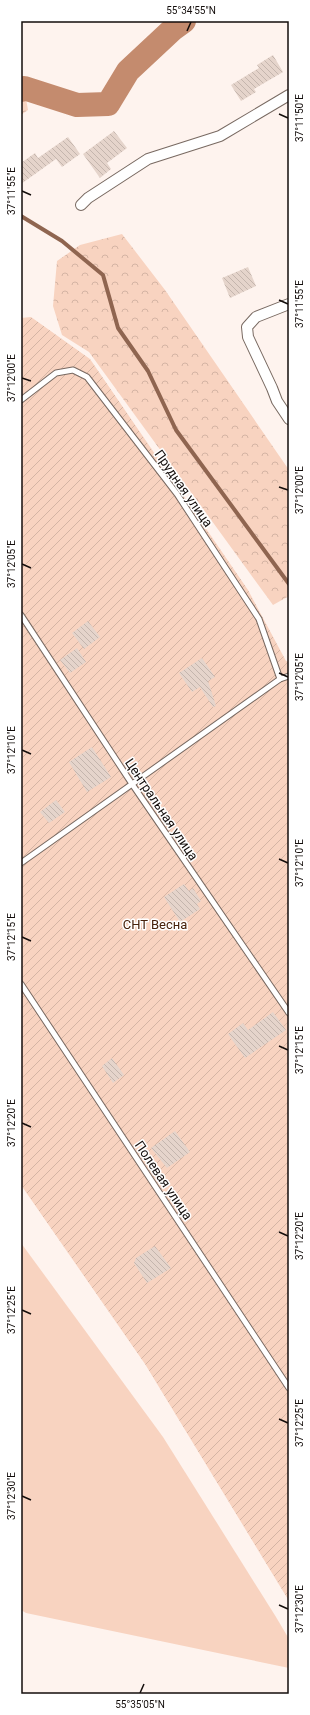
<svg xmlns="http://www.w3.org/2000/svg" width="310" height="1715" viewBox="0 0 310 1715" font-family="Roboto,sans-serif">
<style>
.grass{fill:#f8d3c0}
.forest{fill:url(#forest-crowns)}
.garden{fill:url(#garden-furrows)}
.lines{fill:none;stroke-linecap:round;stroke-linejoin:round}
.stream{stroke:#8f6550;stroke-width:4}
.river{stroke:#c48b6e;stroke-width:24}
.building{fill:url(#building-back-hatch)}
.service-casing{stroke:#786961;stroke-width:7}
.minor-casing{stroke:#786961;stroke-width:12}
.service{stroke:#fff;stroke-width:5}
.minor{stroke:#fff;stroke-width:10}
.ticks{fill:none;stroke:#130d0b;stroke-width:1.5}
.labels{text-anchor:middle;stroke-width:3;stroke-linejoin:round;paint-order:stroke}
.street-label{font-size:13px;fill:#130d0b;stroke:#fff}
.park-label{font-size:13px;fill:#47210b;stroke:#fff}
.neatline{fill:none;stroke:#130d0b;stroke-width:1.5}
.ticks-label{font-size:10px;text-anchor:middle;fill:#130d0b}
</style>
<defs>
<pattern id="forest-crowns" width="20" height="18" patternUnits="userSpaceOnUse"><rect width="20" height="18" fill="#f8d3c0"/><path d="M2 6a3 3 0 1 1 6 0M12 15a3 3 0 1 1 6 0" fill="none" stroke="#d4b4a4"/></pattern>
<pattern id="garden-furrows" width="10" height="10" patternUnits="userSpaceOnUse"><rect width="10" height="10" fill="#f8d3c0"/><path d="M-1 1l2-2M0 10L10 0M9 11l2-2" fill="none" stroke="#d4b4a4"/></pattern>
<pattern id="building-back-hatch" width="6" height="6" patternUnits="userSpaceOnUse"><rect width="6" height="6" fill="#e5d4cb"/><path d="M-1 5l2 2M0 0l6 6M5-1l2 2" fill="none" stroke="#c4b5ad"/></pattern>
</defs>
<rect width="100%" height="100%" fill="#fef3ee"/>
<!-- grass -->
<polygon class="grass" points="21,1243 163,1437 276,1617 289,1639 289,1668 26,1613 21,1610"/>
<!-- forest -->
<g class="forest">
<polygon points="21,70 28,110 21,115"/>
<polygon points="122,234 165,290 289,470 289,596 273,605 89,352 62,335 53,306 57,261 80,245"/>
</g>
<!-- garden -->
<polygon class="garden" points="31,317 90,359 248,590 286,661 289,662 289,1601 145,1364 21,1185 21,318"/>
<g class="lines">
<!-- stream -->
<polyline class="stream" points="21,216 62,241 103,275 118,328 148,371 176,430 289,584"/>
<!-- river -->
<polyline class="river" points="21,90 24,88 77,105 108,104 128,71 173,29 184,21"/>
</g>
<!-- building -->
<g class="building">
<polygon points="273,55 283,72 254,89 256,92 241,101 231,85 259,68 257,65"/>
<polygon points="114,131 127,148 107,163 111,169 100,178 83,154"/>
<polygon points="68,137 80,154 62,167 56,159 21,184 21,163 35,153 38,158"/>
<polygon points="248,267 256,286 230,298 222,278"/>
<polygon points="88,621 100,637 84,649 72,633"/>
<polygon points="77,648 86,662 70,673 60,660"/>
<polygon points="202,658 215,677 208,681 216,706 213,707 200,687 192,692 179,673"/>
<polygon points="92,747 111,777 87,792 69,762"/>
<polygon points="56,800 65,812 49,823 40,812"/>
<polygon points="184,884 189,891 193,888 201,901 197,904 200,909 180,922 164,897"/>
<polygon points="273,1012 286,1030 245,1058 228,1034 243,1023 248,1030"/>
<polygon points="112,1058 124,1075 113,1083 102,1066"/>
<polygon points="175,1131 190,1152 167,1168 151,1148"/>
<polygon points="155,1246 171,1268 147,1283 134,1263 136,1258"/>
</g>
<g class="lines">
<!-- service casing -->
<g class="service-casing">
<g id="service">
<polyline points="21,400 56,373 73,370 87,377 177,494 259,619 280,679"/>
<polyline points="21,615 132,784 289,1013"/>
<polyline points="21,863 280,679 289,676"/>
<polyline points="21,984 289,1388"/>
</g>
</g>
<!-- minor casing -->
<g class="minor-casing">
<g id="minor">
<polyline points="81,205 88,198 148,159 220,136 289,95"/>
<polyline points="289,304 256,317 247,327 248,337 272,388 277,401 289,419"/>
</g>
</g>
<!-- service -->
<use href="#service" class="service"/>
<!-- minor -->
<use href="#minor" class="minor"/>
</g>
<!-- ticks -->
<path class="ticks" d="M187,31L191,22M279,114L288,118M22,191L31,195M279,300L288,304M22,378L31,381M279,487L288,490M22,564L31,568M279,673L288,677M22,750L31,754M279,859L288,863M22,937L31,941M279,1046L288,1050M22,1123L31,1127M279,1232L288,1236M22,1310L31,1314M279,1419L288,1423M22,1496L31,1500M279,1605L288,1609M140,1693L144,1684"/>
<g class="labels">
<!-- street labels -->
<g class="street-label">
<text transform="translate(184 488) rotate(55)" y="5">Прудная улица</text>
<text transform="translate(162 809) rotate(56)" y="5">Центральная улица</text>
<text transform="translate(164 1180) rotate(56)" y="5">Полевая улица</text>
</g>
<!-- park labels -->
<g class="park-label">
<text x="155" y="929">СНТ Весна</text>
</g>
</g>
<!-- border -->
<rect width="310" height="1715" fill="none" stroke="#ffffff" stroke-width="44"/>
<rect x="22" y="22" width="266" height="1671" class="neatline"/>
<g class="ticks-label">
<text x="191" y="14">55°34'55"N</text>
<text transform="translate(299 118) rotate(-90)" y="4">37°11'50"E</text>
<text transform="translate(11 191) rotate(-90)" y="4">37°11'55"E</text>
<text transform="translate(299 304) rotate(-90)" y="4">37°11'55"E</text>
<text transform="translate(11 378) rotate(-90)" y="4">37°12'00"E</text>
<text transform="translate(299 490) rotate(-90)" y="4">37°12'00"E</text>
<text transform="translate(11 564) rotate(-90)" y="4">37°12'05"E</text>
<text transform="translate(299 677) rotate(-90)" y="4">37°12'05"E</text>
<text transform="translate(11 750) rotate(-90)" y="4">37°12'10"E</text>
<text transform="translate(299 863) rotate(-90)" y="4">37°12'10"E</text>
<text transform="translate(11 937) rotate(-90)" y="4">37°12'15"E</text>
<text transform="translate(299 1050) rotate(-90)" y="4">37°12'15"E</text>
<text transform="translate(11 1123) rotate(-90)" y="4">37°12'20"E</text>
<text transform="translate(299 1236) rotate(-90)" y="4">37°12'20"E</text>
<text transform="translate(11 1310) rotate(-90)" y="4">37°12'25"E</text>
<text transform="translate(299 1423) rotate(-90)" y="4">37°12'25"E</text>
<text transform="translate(11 1496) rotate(-90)" y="4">37°12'30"E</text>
<text transform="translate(299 1609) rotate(-90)" y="4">37°12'30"E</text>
<text x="140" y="1708">55°35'05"N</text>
</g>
</svg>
